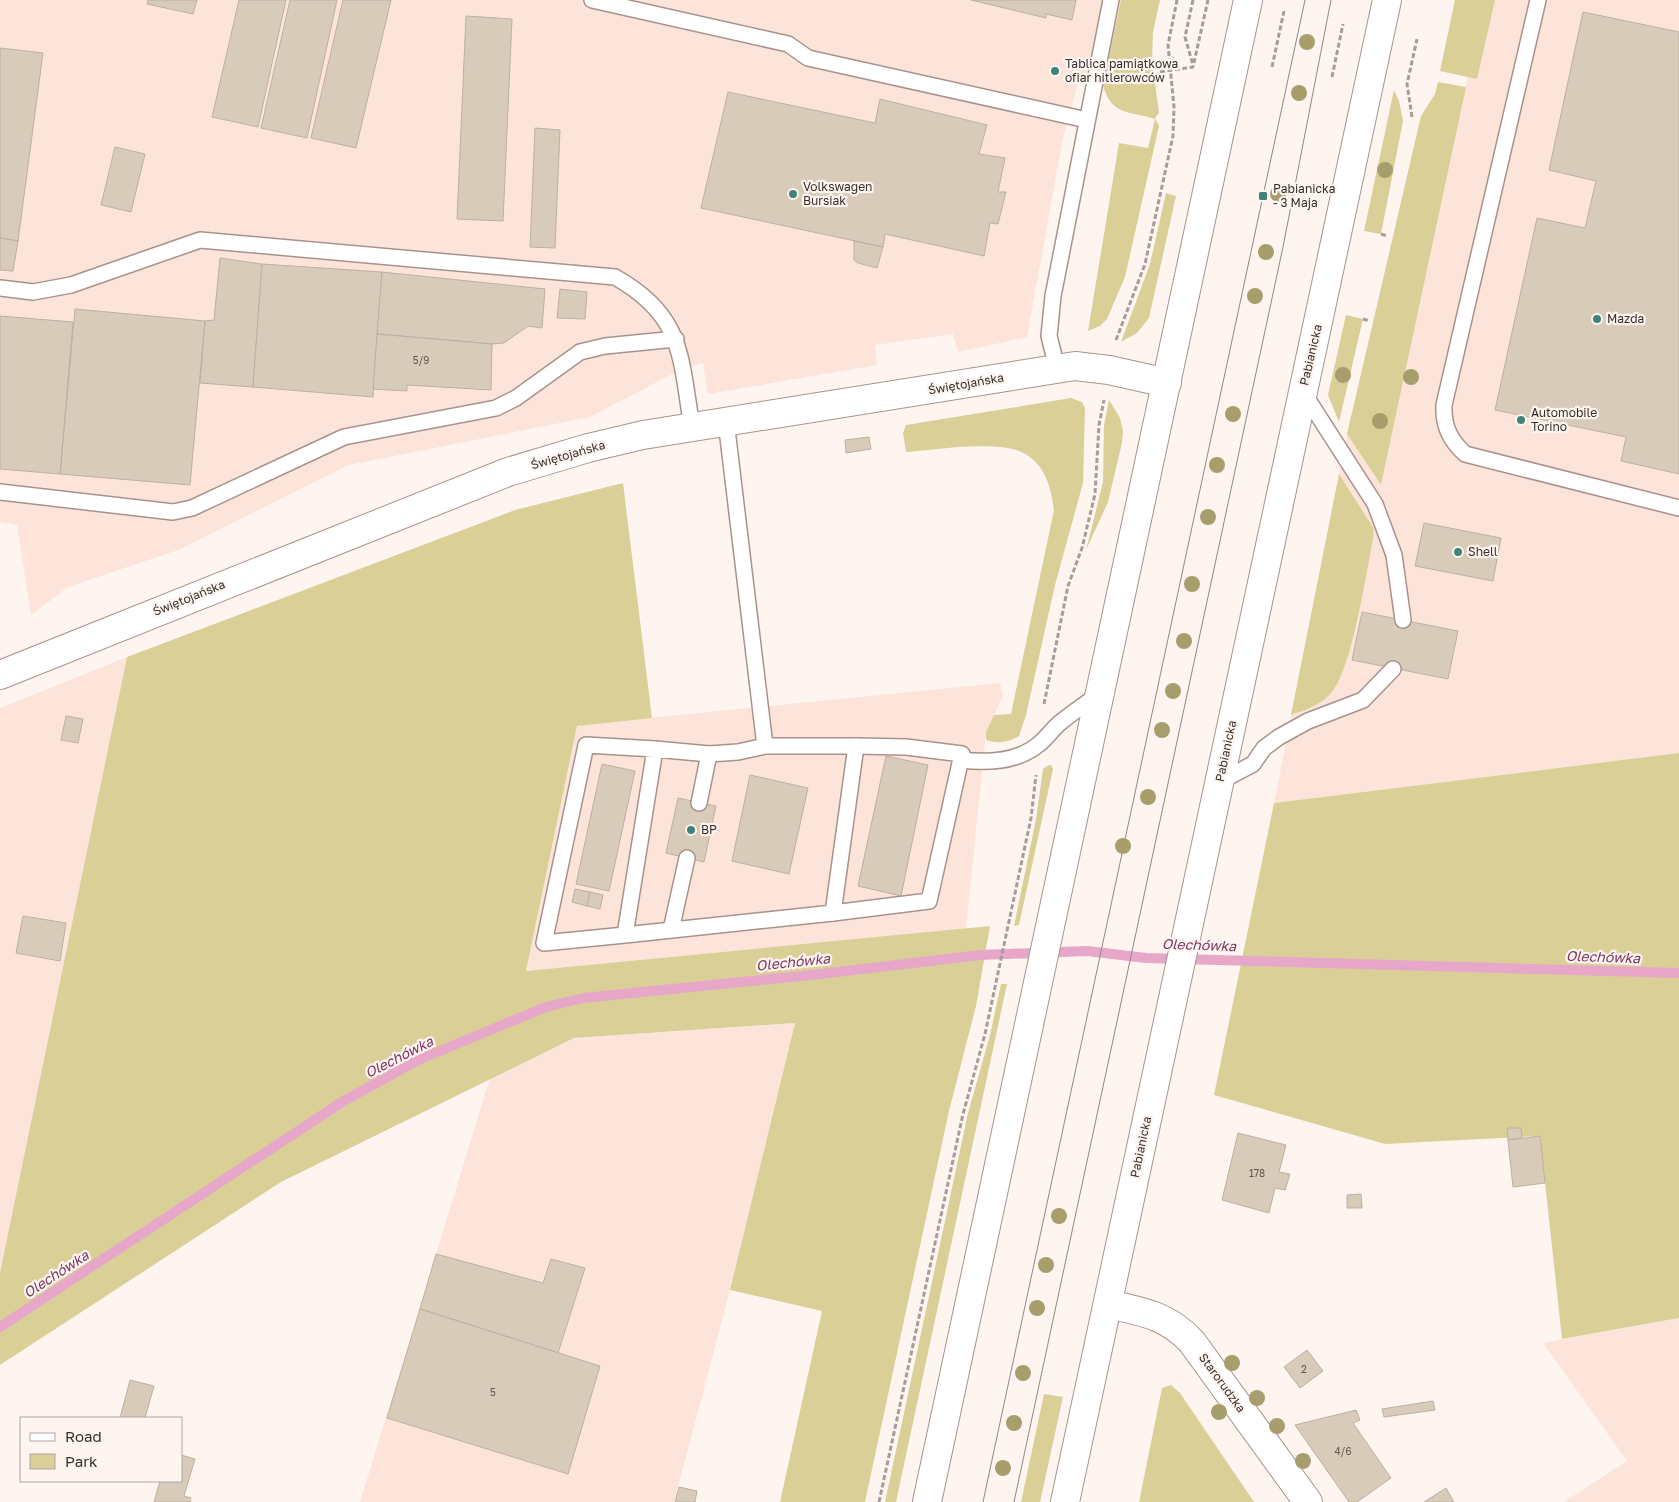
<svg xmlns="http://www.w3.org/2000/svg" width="1679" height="1502" viewBox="0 0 1679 1502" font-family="'Golos Text',sans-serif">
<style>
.built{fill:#fce4da}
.green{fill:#dad097}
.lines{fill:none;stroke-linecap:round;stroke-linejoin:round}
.stream{stroke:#e7a7c9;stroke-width:10}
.building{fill:#d9cbba;stroke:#beb0a0}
.lane-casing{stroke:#a7938b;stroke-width:18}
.street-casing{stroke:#a7938b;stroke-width:30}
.secondary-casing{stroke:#a7938b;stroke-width:30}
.primary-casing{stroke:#a7938b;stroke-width:30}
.path{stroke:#a69d9a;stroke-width:3;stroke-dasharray:5 2.5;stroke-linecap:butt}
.lane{stroke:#fff;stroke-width:15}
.street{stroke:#fff;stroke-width:28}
.secondary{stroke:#fff;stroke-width:28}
.primary{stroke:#fff;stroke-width:28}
.tram{stroke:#918885;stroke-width:1}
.tree{fill:#a89e6d}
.poi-dot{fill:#3e847b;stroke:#fef5f1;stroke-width:2}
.labels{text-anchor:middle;stroke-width:4.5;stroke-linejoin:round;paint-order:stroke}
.number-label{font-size:10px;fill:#605650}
.poi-label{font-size:12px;fill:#372f2c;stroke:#fef5f1;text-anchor:start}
.street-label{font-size:12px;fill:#372f2c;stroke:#fef5f1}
.water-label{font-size:14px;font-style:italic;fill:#7f3461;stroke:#fef5f1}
</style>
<rect width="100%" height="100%" fill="#fef5f1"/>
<!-- built -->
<g class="built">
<polygon points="0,0 1121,0 1103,85 1078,83 1063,138 1027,337 958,352 953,334 875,345 877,365 708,394 703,363 682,369 590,417 349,465 178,550 68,587 31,615 17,525 0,522"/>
<polygon points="1484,0 1679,0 1679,753 1274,803 1347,434 1381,485"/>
<polygon points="127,657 25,1158 0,1273 0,708"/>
<polygon points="1000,683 1003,696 986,732 966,929 526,971 577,725"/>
<polygon points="795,1023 730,1290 674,1502 360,1502 490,1078 574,1038"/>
<polygon points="1679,1318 1679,1502 1564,1502 1627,1461 1543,1343"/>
</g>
<!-- green -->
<g class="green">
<path d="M1121,0H1160L1153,32L1152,60L1159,113L1155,118L1159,126L1125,277L1107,319L1100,326L1088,331L1119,143L1148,148L1155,119C1130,111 1111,116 1103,85Z"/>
<polygon points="1455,0 1495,0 1477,79 1440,71"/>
<polygon points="1438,82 1466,87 1381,485 1347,434 1421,116 1435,94"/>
<polygon points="1394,90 1399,101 1403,121 1381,234 1364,231"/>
<polygon points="1166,193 1176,196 1149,318 1137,333 1121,342 1150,264"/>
<polygon points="1346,315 1363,319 1339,422 1328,395"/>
<path d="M1071,398L1082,402L1085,408L1083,483L1055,585L1026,715L1019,736C1008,743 999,744 986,740V732L994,715L1011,714L1054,510C1051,488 1046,466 1025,454C1002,439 934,450 906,452L903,433L906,425Z"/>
<polygon points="1109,400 1120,418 1123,431 1122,443 1108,502 1086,550 1103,482 1104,425"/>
<path d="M1339,474L1374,529L1373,539C1366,574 1352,670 1331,693C1321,705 1305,710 1291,715Z"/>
<polygon points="623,483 652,718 577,726 526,971 990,926 976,1006 949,1111 865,1502 780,1502 822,1311 730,1290 795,1023 574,1038 281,1182 0,1365 0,1273 127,657 515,510"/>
<polygon points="1679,753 1679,1318 1562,1339 1540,1136 1385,1144 1214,1095 1274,803"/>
<polygon points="1049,765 1051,765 1053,769 1019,925 1014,926 1036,819 1043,769"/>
<polygon points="1001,984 1007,984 896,1502 885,1502 968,1113 990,1035"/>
<polygon points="1171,1385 1180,1393 1254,1502 1139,1502 1162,1388"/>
<polygon points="1044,1394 1063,1397 1040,1502 1021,1502"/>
</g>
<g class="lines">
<!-- stream -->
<polyline class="stream" points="0,1327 342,1102 418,1060 546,1007 583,998 821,974 980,955 1087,951 1146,958 1679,973"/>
</g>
<!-- building -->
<g class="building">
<polygon points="148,0 197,0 193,14 147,4"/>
<polygon points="239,0 286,0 258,127 212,117"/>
<polygon points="290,0 337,0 307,138 261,128"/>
<polygon points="343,0 391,0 356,148 311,138"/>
<polygon points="971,0 1076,0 1072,20 1046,14 1046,18"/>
<polygon points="1583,12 1679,32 1679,474 1621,461 1626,437 1495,410 1537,218 1585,228 1596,181 1549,170"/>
<polygon points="466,16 512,19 503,221 457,219"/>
<polygon points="0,48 43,53 18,241 0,238"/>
<polygon points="728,92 875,123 880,99 987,125 979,154 1005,158 998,192 1006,192 998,224 990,223 984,256 885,234 883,247 701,208"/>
<polygon points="535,128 560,130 555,248 530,247"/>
<polygon points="115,147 145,154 131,212 101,205"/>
<polygon points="0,238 18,241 13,271 0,270"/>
<polygon points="854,241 883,247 877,268 858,263 854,260"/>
<polygon points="220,258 262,264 253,387 200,383 205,321 214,320"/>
<polygon points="262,264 382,272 373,397 253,387"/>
<polygon points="382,272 545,289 542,328 528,326 504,343 492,344 377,334"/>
<polygon points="560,289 587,292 585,319 557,318"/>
<polygon points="75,309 205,321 190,485 60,474"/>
<polygon points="0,316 73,322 60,474 0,469"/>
<polygon points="377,334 492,344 491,390 407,385 407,391 373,389"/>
<polygon points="869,437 871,449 846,453 845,440"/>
<polygon points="1424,523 1501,538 1493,581 1415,566"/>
<polygon points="1362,612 1458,631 1448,679 1352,660"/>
<polygon points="66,716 83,719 78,743 61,740"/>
<polygon points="886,756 928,765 901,896 858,886"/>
<polygon points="602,764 635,771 609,891 576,884"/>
<polygon points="750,775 808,788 789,874 732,861"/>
<polygon points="678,798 716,806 704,862 666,853"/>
<polygon points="575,889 590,892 587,906 572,902"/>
<polygon points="590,892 603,895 600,909 587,906"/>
<polygon points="23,916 66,923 60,961 16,953"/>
<polygon points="1507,1128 1521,1128 1522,1138 1508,1140"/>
<polygon points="1238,1133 1286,1145 1279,1172 1290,1174 1285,1190 1275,1188 1269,1213 1222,1200"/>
<polygon points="1540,1136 1545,1183 1513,1187 1508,1140"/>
<polygon points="1361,1194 1362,1208 1347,1208 1347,1195"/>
<polygon points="436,1254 543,1283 551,1259 585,1268 558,1353 420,1309"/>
<polygon points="420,1309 600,1366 568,1474 387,1418"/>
<polygon points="1307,1350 1323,1371 1300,1388 1284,1367"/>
<polygon points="130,1380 154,1386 145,1418 120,1418"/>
<polygon points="1433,1401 1435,1410 1384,1417 1382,1409"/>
<polygon points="1356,1410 1360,1420 1353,1423 1391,1478 1357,1502 1349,1502 1295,1425"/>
<polygon points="181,1455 195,1459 184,1496 191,1498 190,1502 154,1502 160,1481 181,1481"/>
<polygon points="679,1487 697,1491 695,1502 675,1502"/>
<polygon points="1446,1488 1454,1502 1424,1502"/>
</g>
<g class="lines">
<!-- lane casing -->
<g class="lane-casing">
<g id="lane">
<polyline points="592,0 788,44 808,58 1087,120"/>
<path d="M1538,0L1444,405C1443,426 1450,440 1465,454L1679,508"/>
<path d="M0,288L33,292L71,285L200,240L615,277C684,316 680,356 692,427"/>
<polyline points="1057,368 1049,336 1053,296 1111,0"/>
<polyline points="1303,392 1375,504 1394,555 1403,620"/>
<polyline points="726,421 765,746"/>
<polyline points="0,492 173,512 192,508 344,437 496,408 516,398 580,352 605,346 676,339"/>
<path d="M961,760C987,763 1018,762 1039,744C1047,738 1053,728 1061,722C1073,712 1087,703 1099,694"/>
<polyline points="1219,782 1253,764 1264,748 1279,737 1308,721 1363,700 1393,669"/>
<polyline points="699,803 709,754"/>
<polyline points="833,913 929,901 962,754 906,747 856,746"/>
<polyline points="671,930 687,858"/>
<polyline points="625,935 544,943 586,745 655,749 625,935 833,913 856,746 765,746 738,752 709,754 655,749"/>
</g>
</g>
<!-- street casing -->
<g class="street-casing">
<polyline id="street" points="0,675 508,472 588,448 643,435 1075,366 1109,370 1167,383"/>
</g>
<!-- secondary casing -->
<g class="secondary-casing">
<path id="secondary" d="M1108,1304C1143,1312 1167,1315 1192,1342L1308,1502"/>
</g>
<!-- primary casing -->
<g class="primary-casing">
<g id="primary">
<polyline points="927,1502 1248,0"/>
<polyline points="1065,1502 1387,0"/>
</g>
</g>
<!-- path -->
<g class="path">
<polyline points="1193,0 1185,37 1193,65"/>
<polyline points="1272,67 1284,11"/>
<polyline points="1160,72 1193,67 1208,0"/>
<polyline points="1332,77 1343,24"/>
<polyline points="1412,117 1407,84 1417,39"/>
<polyline points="1381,234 1387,236"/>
<polyline points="1363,319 1370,321"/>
<polyline points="1116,340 1145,264 1173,136 1174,107 1168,45 1177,0"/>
<polyline points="1044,704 1068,586 1082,548 1095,494 1099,425 1104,400"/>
<polyline points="879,1502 963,1114 985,1034 1031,818 1036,775"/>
</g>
<!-- lane -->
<use href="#lane" class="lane"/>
<!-- street -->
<use href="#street" class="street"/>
<!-- secondary -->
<use href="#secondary" class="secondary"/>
<!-- primary -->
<use href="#primary" class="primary"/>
<!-- tram -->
<g class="tram">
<polyline points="983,1502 1305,0"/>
<polyline points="1014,1502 1283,247 1331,0"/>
</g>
</g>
<!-- trees -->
<g class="tree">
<circle cx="1307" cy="42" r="8"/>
<circle cx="1299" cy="93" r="8"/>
<circle cx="1385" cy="170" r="8"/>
<circle cx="1278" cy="194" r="8"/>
<circle cx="1266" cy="252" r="8"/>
<circle cx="1255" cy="296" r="8"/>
<circle cx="1343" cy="375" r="8"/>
<circle cx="1411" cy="377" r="8"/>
<circle cx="1233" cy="414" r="8"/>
<circle cx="1380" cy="421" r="8"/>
<circle cx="1217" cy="465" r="8"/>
<circle cx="1208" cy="517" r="8"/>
<circle cx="1192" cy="584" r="8"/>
<circle cx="1184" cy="641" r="8"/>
<circle cx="1173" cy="691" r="8"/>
<circle cx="1162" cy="730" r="8"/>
<circle cx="1148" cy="797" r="8"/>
<circle cx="1123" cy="846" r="8"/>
<circle cx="1059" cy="1216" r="8"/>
<circle cx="1046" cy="1265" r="8"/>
<circle cx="1037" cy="1308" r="8"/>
<circle cx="1232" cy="1363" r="8"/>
<circle cx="1023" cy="1373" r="8"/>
<circle cx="1257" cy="1398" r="8"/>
<circle cx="1219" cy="1412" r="8"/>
<circle cx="1014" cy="1423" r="8"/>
<circle cx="1277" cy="1426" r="8"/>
<circle cx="1303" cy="1461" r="8"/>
<circle cx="1003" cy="1468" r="8"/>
</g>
<!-- markers -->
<g class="poi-dot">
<circle cx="1055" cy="71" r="5"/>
<circle cx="793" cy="194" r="5"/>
<rect x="1258" y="191" width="10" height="10" rx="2.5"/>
<circle cx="1597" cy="319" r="5"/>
<circle cx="1521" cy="420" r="5"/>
<circle cx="1458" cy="552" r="5"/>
<circle cx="691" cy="830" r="5"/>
</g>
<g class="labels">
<!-- number labels -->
<g class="number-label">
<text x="421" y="364">5/9</text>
<text x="1257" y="1177">178</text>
<text x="1304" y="1373">2</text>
<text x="493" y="1396">5</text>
<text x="1343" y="1455">4/6</text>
</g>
<!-- poi labels -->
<g class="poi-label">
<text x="1065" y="68">Tablica pamiątkowa<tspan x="1065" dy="14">ofiar hitlerowców</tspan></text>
<text x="803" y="191">Volkswagen<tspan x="803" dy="14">Bursiak</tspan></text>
<text x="1273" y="193">Pabianicka<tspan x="1273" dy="14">- 3 Maja</tspan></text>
<text x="1607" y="323">Mazda</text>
<text x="1531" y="417">Automobile<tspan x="1531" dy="14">Torino</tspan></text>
<text x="1468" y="556">Shell</text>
<text x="701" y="834">BP</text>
</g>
<!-- street labels -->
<g class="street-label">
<text transform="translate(1311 355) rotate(-77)" y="4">Pabianicka</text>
<text transform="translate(966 384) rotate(-10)" y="4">Świętojańska</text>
<text transform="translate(568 455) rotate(-16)" y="4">Świętojańska</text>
<text transform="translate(189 598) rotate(-22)" y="4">Świętojańska</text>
<text transform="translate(1226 751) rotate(-78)" y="4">Pabianicka</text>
<text transform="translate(1141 1147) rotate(-78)" y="4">Pabianicka</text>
<text transform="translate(1222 1383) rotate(54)" y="4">Starorudzka</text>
</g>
<!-- water labels -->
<g class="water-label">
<text transform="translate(1199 945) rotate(2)" y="5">Olechówka</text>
<text transform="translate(1603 957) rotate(2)" y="5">Olechówka</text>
<text transform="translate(793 962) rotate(-6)" y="5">Olechówka</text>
<text transform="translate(399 1057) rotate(-27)" y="5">Olechówka</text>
<text transform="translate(56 1274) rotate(-33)" y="5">Olechówka</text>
</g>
</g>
<!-- legend -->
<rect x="20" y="1417" width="162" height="65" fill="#fef5f1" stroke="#aea6a2"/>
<rect x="30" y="1433" width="25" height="8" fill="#ffffff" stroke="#aea6a2"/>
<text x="65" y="1442" font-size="15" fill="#372f2c">Road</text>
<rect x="30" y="1454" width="25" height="15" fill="#dad097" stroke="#aea6a2"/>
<text x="65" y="1467" font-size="15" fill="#372f2c">Park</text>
</svg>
